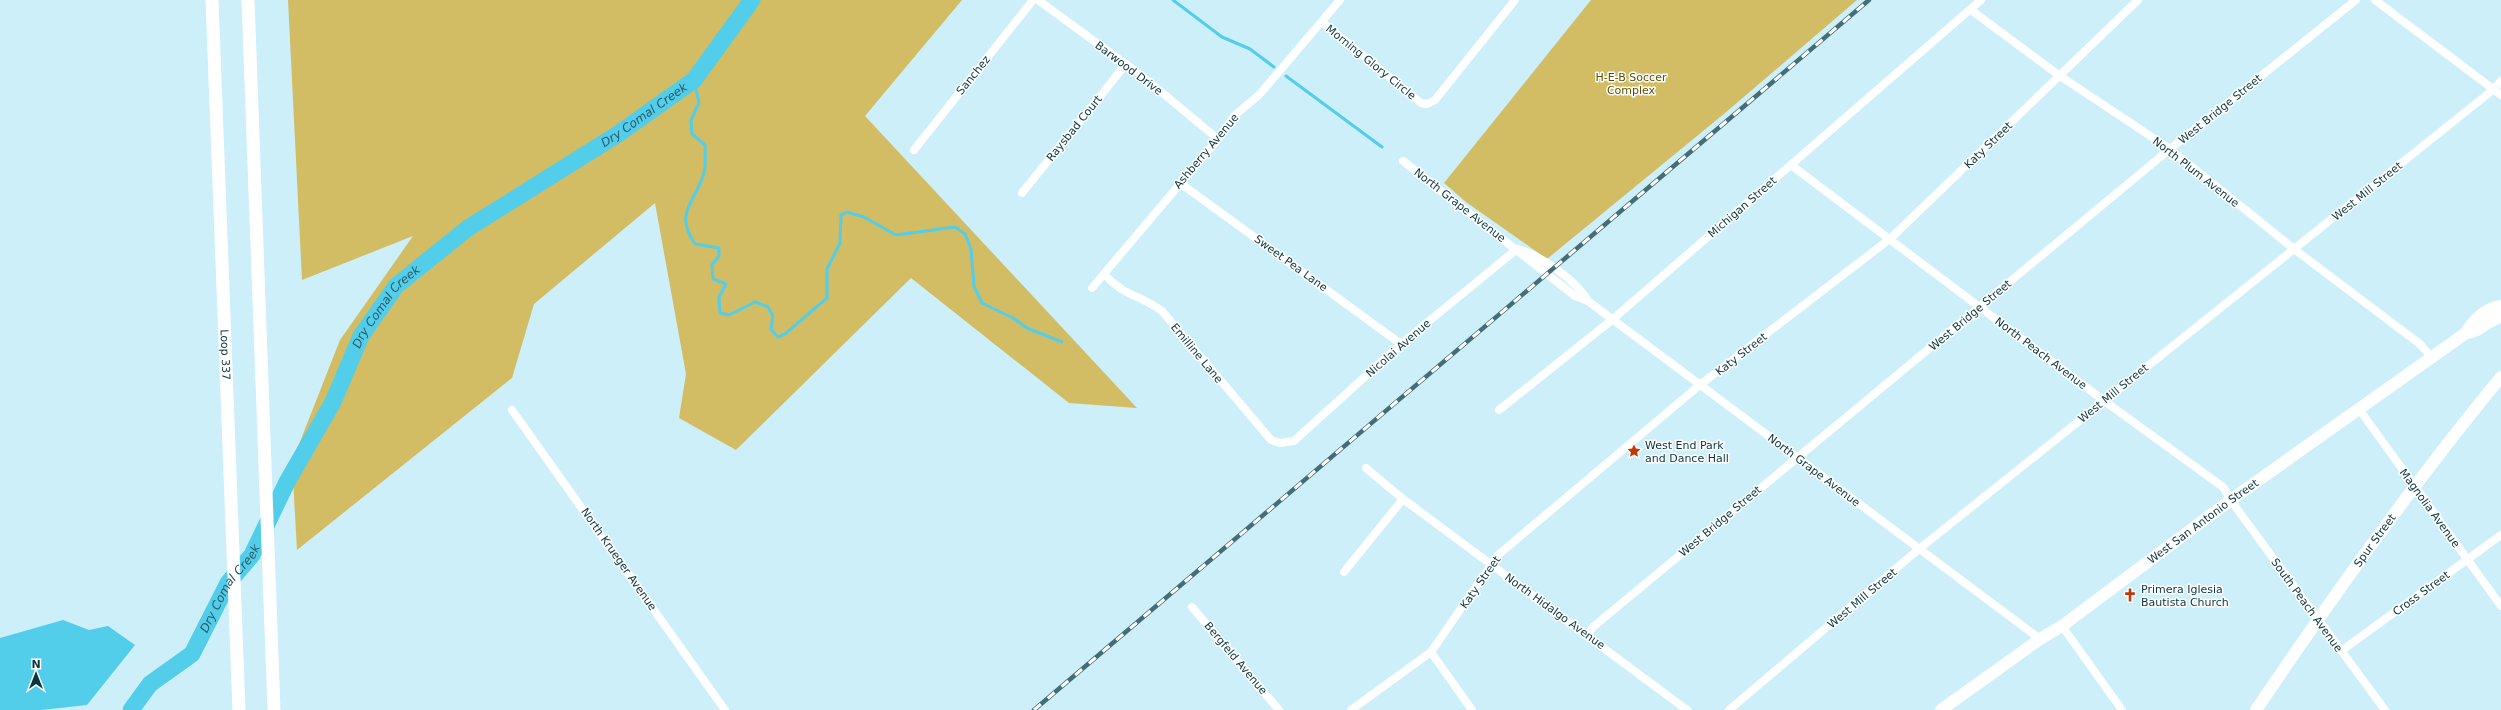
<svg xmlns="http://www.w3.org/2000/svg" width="2501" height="710" viewBox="0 0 2501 710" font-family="'DejaVu Sans',sans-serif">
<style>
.green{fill:#d2bd64}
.water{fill:#52cdea}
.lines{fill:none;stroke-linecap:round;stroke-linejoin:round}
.stream{stroke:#52cdea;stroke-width:3}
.river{stroke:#52cdea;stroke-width:17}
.street{stroke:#fff;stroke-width:8}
.secondary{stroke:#fff;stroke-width:12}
.primary{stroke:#fff;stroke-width:13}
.rail-casing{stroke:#446d76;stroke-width:4.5}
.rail{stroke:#fff;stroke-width:3;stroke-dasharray:9;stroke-linecap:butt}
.labels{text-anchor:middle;stroke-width:3;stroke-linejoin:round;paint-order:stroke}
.street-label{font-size:11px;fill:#0a353e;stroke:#fff}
.park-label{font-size:11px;fill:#5f5005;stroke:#fff}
.poi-label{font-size:11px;fill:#0a353e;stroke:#fff;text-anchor:start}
.water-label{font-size:12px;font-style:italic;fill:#295c68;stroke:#fff}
</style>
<rect width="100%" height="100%" fill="#cceff9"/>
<!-- green -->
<g class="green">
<polygon points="288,0 962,0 865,116 1137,408 1069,403 911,278 736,450 679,418 686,374 655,203 534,304 512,378 297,550 292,462 340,340 413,236 302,280"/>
<polygon points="1591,0 1857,0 1725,113 1547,259 1466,202 1444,183"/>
</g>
<!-- water -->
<polygon class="water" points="63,620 89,630 108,626 135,645 87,705 41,710 0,710 0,638"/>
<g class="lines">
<!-- stream -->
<g class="stream">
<polyline points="1173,0 1222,37 1250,49 1274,67"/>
<polyline points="1286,76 1382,147"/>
<path d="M694,80L699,103L691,120L692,134L705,145C705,153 706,165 704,173C696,202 673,212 695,244L719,248V256L712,265L713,279L726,284L719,297L720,313L729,315L755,302L768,307L773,316L771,329L778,337L785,334L827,298V269L840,243L841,215L847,212L864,217L896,235L955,227L965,234L971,249L974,286L982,303L1013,318L1027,328L1062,342"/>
</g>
<!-- river -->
<path class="river" id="s1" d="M131,710L150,684L192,654L228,583L252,555L287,482L333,402L361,336L396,286L468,228L618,134L694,80L752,0"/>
<!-- street -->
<g class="street">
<polyline points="1038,0 1142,76 1218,139"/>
<polyline points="2375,0 2501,95"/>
<polyline points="1971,10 2060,76 2170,149 2294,249 2420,344 2432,358"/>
<polyline points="1322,22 1421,103 1427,104 1435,100 1515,0"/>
<polyline points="914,150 1033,0"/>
<polyline points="1403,161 1575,296 1588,301 2040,639"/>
<polyline points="1791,165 2103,400 2223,487 2237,509 2385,710"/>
<polyline points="1180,183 1401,344"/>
<polyline points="1022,193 1126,64"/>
<path d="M1518,249C1540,255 1577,281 1588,301"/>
<path d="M1105,275C1122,295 1142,296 1162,311L1271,440L1280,443L1294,441L1401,344L1517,249"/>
<polyline points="1092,288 1218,139 1235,115 1259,95 1340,0"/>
<polyline points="2359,409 2501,606"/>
<polyline points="512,410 725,710"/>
<polyline points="1499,410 1613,319 1981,0"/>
<polyline points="1366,468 1403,499 1687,710"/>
<polyline points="1344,572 1403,499"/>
<polyline points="1192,607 1279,710"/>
<polyline points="2062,626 2122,710"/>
<polyline points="1588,634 1593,627 2170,149 2356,0"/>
<polyline points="2341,651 2501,535"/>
<polyline points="1431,652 1472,710"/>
<polyline points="1351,710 1431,652 1498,555 1701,384 1891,238 2138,0"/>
<polyline points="1729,710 1919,549 2494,89 2501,81"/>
</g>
<!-- secondary -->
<g class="secondary">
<path d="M2466,333C2481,332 2487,320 2501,317"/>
<path id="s2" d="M1941,710L2040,639L2062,626L2232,499L2466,333C2472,321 2487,307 2501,306"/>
<path id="s3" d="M2256,710C2333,596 2413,483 2501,377"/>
</g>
<!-- primary -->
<g class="primary">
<path id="s4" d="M212,0L239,710"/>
<polyline points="248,0 274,710"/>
</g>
<!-- rail casing -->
<g class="rail-casing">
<polyline id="rail" points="1034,710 1869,0"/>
</g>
<!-- rail -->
<use href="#rail" class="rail"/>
</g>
<!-- icons -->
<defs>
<g id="sight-bare" transform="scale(1.08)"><path d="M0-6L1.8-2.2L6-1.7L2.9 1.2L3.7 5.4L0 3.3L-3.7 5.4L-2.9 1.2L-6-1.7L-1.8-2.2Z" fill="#c03806" stroke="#fff" stroke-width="2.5" paint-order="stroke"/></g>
<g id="church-bare" transform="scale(1.08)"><path d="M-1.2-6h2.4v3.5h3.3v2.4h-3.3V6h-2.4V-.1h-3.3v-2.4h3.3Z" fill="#c03806" stroke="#fff" stroke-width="2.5" paint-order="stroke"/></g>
</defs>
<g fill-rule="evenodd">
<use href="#sight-bare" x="1634" y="451"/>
<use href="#church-bare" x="2130" y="595"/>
</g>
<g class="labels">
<!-- street labels -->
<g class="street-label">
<text transform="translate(1371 62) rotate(39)" y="4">Morning Glory Circle</text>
<text transform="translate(1129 68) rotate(37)" y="4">Barwood Drive</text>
<text transform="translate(973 75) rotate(-51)" y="4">Sanchez</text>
<text transform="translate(2220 109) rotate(-39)" y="4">West Bridge Street</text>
<text transform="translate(1074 128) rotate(-51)" y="4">Raysbad Court</text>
<text transform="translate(1988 145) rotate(-44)" y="4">Katy Street</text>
<text transform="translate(1206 151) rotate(-50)" y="4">Ashberry Avenue</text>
<text transform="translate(2196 172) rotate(38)" y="4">North Plum Avenue</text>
<text transform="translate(2367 191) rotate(-39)" y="4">West Mill Street</text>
<text transform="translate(1460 205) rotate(38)" y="4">North Grape Avenue</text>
<text transform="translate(1742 207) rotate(-41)" y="4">Michigan Street</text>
<text transform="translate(1291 263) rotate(36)" y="4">Sweet Pea Lane</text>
<text transform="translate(1970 315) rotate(-40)" y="4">West Bridge Street</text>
<text transform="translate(1398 348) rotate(-41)" y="4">Nicolai Avenue</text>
<text transform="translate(1197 353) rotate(50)" y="4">Emilline Lane</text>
<text transform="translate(2041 353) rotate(37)" y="4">North Peach Avenue</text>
<text transform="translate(1741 354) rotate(-38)" y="4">Katy Street</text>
<text dy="4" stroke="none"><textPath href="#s4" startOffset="355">Loop 337</textPath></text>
<text transform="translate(2113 393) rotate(-39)" y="4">West Mill Street</text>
<text transform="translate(1814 470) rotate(37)" y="4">North Grape Avenue</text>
<text transform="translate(2430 508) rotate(54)" y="4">Magnolia Avenue</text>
<text transform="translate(1720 521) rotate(-40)" y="4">West Bridge Street</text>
<text dy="4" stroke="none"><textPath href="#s2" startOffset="323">West San Antonio Street</textPath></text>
<text dy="4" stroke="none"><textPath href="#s3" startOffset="207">Spur Street</textPath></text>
<text transform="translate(619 559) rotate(55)" y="4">North Krueger Avenue</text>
<text transform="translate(1480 582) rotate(-55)" y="4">Katy Street</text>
<text transform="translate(2421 593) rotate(-36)" y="4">Cross Street</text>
<text transform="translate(1862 598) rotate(-40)" y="4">West Mill Street</text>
<text transform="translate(2307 605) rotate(54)" y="4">South Peach Avenue</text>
<text transform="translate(1555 611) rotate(36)" y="4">North Hidalgo Avenue</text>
<text transform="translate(1236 658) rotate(50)" y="4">Bergfeld Avenue</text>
</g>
<!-- park labels -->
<g class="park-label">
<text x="1631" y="81">H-E-B Soccer<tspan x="1631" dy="13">Complex</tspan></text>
</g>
<!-- poi labels -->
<g class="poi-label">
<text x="1645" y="449">West End Park<tspan x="1645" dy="13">and Dance Hall</tspan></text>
<text x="2141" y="593">Primera Iglesia<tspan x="2141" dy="13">Bautista Church</tspan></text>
</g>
<!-- water labels -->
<g class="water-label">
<text dy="4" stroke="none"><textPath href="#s1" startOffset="808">Dry Comal Creek</textPath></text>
<text dy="4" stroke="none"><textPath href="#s1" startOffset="484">Dry Comal Creek</textPath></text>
<text dy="4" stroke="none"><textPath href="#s1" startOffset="160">Dry Comal Creek</textPath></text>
</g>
</g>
<!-- north arrow -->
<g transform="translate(36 674)" stroke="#ffffff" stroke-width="3" paint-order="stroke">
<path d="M0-3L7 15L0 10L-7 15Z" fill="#0a353e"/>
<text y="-6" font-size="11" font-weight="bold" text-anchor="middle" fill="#0a353e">N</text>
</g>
</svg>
